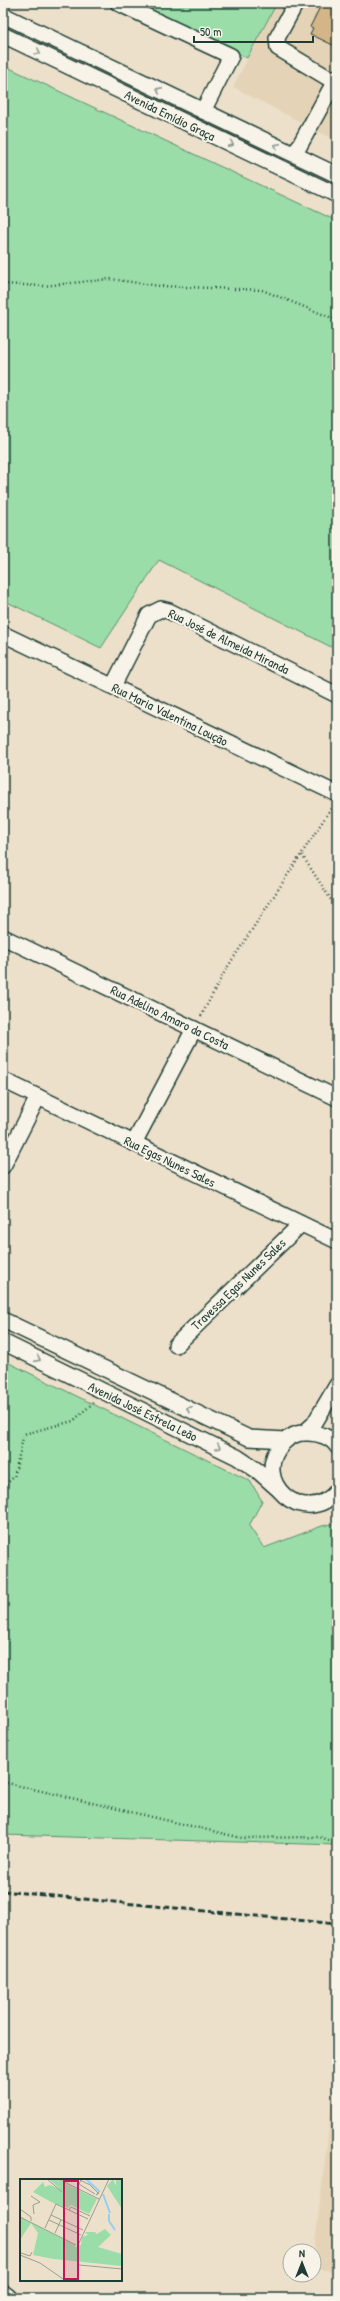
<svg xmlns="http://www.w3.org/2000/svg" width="340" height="2301" viewBox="0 0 340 2301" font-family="'Patrick Hand',sans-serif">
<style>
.built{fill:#e4d3b7}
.green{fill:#9adda8;stroke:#5c8d6e}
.building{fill:#d3b587;stroke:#1f3d34}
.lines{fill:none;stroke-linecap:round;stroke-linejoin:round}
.minor-casing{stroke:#1f3d34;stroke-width:18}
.major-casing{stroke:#1f3d34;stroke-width:22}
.path{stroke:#1f3d34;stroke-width:2.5;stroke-dasharray:1 3;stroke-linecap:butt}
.minor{stroke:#f7f3e8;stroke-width:15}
.major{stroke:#f7f3e8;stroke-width:19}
.rail{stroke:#1f3d34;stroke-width:3;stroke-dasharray:6 3;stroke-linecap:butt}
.oneway{stroke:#8b988e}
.labels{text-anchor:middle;stroke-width:4;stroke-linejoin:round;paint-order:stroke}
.street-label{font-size:13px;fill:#1f3d34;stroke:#f7f3e8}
.inset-river{fill:none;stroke:#93cef3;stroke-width:2}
.inset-road{fill:none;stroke:#9a9f8f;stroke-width:1}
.view{fill:#c2185b;fill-opacity:0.15;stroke:#c2185b;stroke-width:2}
.inset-edge{fill:none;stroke:#1f3d34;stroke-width:2}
</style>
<rect width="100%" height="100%" fill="#ece0cb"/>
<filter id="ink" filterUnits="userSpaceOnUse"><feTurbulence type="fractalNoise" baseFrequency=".025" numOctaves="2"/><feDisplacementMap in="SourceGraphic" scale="8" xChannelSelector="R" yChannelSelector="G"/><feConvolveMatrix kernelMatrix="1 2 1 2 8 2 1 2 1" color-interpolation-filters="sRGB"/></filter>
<g filter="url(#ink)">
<!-- built -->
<g class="built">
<polygon points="277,3 337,3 337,141 233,87"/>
<polygon points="337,2062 337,2272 314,2268 314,2251"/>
</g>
<!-- green -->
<g class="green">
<polygon points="134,3 277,3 247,58"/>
<polygon points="3,65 337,221 337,650 159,560 101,648 3,600"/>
<polygon points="3,1360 250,1481 262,1501 249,1526 264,1548 322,1526 337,1523 337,1845 3,1835"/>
</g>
<!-- building -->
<polygon class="building" points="322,3 337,3 337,47 310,34 313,28 310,27"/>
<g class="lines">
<!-- minor casing -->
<g class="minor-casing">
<g id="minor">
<polyline points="118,3 231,56 203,111"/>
<polyline points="296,3 277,38 278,48 335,82"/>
<polyline points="3,15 337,175"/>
<polyline points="3,35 337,195"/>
<polyline points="295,154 337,77"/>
<polyline points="3,634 337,794"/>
<polyline points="113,686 149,615 161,609 169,611 337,695"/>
<polyline points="3,937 337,1098"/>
<polyline points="3,1080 337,1241"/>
<polyline points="134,1143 194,1029"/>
<polyline points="3,1166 38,1097"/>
<polyline points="3,1320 249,1438 286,1440"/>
<polyline points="3,1342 237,1457 258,1471 277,1488"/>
<polyline points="176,1345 301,1224"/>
<polyline points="304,1433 314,1424 337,1385"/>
<path d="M337,1446C331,1437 319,1433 308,1433C298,1432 289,1437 283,1443C248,1480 304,1530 337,1491"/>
</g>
</g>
<!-- major casing -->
<g class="major-casing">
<polyline id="major" points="3,2295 7,2298"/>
</g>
<!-- path -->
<g class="path">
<polyline points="3,284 43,286 110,279 160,286 262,290 337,320"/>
<polyline points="302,855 337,909"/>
<polyline points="201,1016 225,971 332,807"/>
<polyline points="3,1487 14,1477 24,1434 73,1421 93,1403"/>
<polyline points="3,1782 242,1838 320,1837 337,1843"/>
</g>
<!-- minor -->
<use href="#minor" class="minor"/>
<!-- major -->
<use href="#major" class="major"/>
<!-- rail -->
<polyline class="rail" points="3,1891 337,1924"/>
</g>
<!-- one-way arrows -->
<defs><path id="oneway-chevron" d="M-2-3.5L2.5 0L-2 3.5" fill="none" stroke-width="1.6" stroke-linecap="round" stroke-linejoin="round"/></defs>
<g class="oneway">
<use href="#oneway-chevron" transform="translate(38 52) rotate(26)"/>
<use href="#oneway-chevron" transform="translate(159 90) rotate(-154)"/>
<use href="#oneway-chevron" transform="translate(231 144) rotate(26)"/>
<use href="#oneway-chevron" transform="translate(277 146) rotate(-154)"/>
<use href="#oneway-chevron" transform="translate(38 1359) rotate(26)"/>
<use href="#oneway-chevron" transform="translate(189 1409) rotate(-155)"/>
<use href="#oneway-chevron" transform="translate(218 1447) rotate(26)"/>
</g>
</g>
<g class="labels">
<!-- street labels -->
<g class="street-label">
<text transform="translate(170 115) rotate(26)" y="5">Avenida Emídio Graça</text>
<text transform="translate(229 641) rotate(26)" y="5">Rua José de Almeida Miranda</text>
<text transform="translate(170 714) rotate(26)" y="5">Rua Maria Valentina Loução</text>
<text transform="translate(170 1017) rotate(26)" y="5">Rua Adelino Amaro da Costa</text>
<text transform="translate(170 1161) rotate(26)" y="5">Rua Egas Nunes Sales</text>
<text transform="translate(238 1284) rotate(-44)" y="5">Travessa Egas Nunes Sales</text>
<text transform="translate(143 1411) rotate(26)" y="5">Avenida José Estrela Leão</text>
</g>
</g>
<!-- overview -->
<g transform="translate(20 2179)">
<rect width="102" height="102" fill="#ece0cb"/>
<path d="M29,0H36L77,20L69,35L51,26L48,29L35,25L13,13L23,3L25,8L30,6L40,10ZM93,0L96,7V0H102V30L87,7ZM0,38L55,66V68L61,66L62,58L68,56L65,53H75L77,55L85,50L91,56L78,68L102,75V87L34,80L13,76L18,54L11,44L0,61Z" fill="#9adda8"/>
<path class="inset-river" d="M66,0L80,13M83,15L90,34M89,35V42L95,51"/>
<path class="inset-road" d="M27,0L42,13M38,0L79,20M60,1L68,5H69L78,14H79L76,16L78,14M61,1L59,5L75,15M11,17L20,23L13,26L14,35M0,30L11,38V42M49,31L51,28L70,37M31,36L63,51M0,38L56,66M29,41L61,56M25,49L36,25L68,40M35,54L41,41M59,64L89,0M1,74L10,77L12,73M0,76L20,84L46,102M59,86L102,90"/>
<path class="view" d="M44,2H58V100H44Z"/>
<rect width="102" height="102" class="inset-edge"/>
</g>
<!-- margin -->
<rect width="340" height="2301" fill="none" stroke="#f7f3e8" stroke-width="16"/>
<rect x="8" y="8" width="324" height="2285" fill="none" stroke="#1f3d34" stroke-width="1.5" filter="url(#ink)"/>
<!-- north arrow -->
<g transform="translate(302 2263)"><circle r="19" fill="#f7f3e8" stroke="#a1aaa0"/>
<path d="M0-3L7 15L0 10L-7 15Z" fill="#1f3d34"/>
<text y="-6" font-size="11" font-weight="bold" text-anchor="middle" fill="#1f3d34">N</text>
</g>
<!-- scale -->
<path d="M194 36v6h119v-6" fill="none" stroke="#1f3d34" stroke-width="2"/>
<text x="200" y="36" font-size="12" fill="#1f3d34" stroke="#f7f3e8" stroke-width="3" paint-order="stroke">50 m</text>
</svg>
